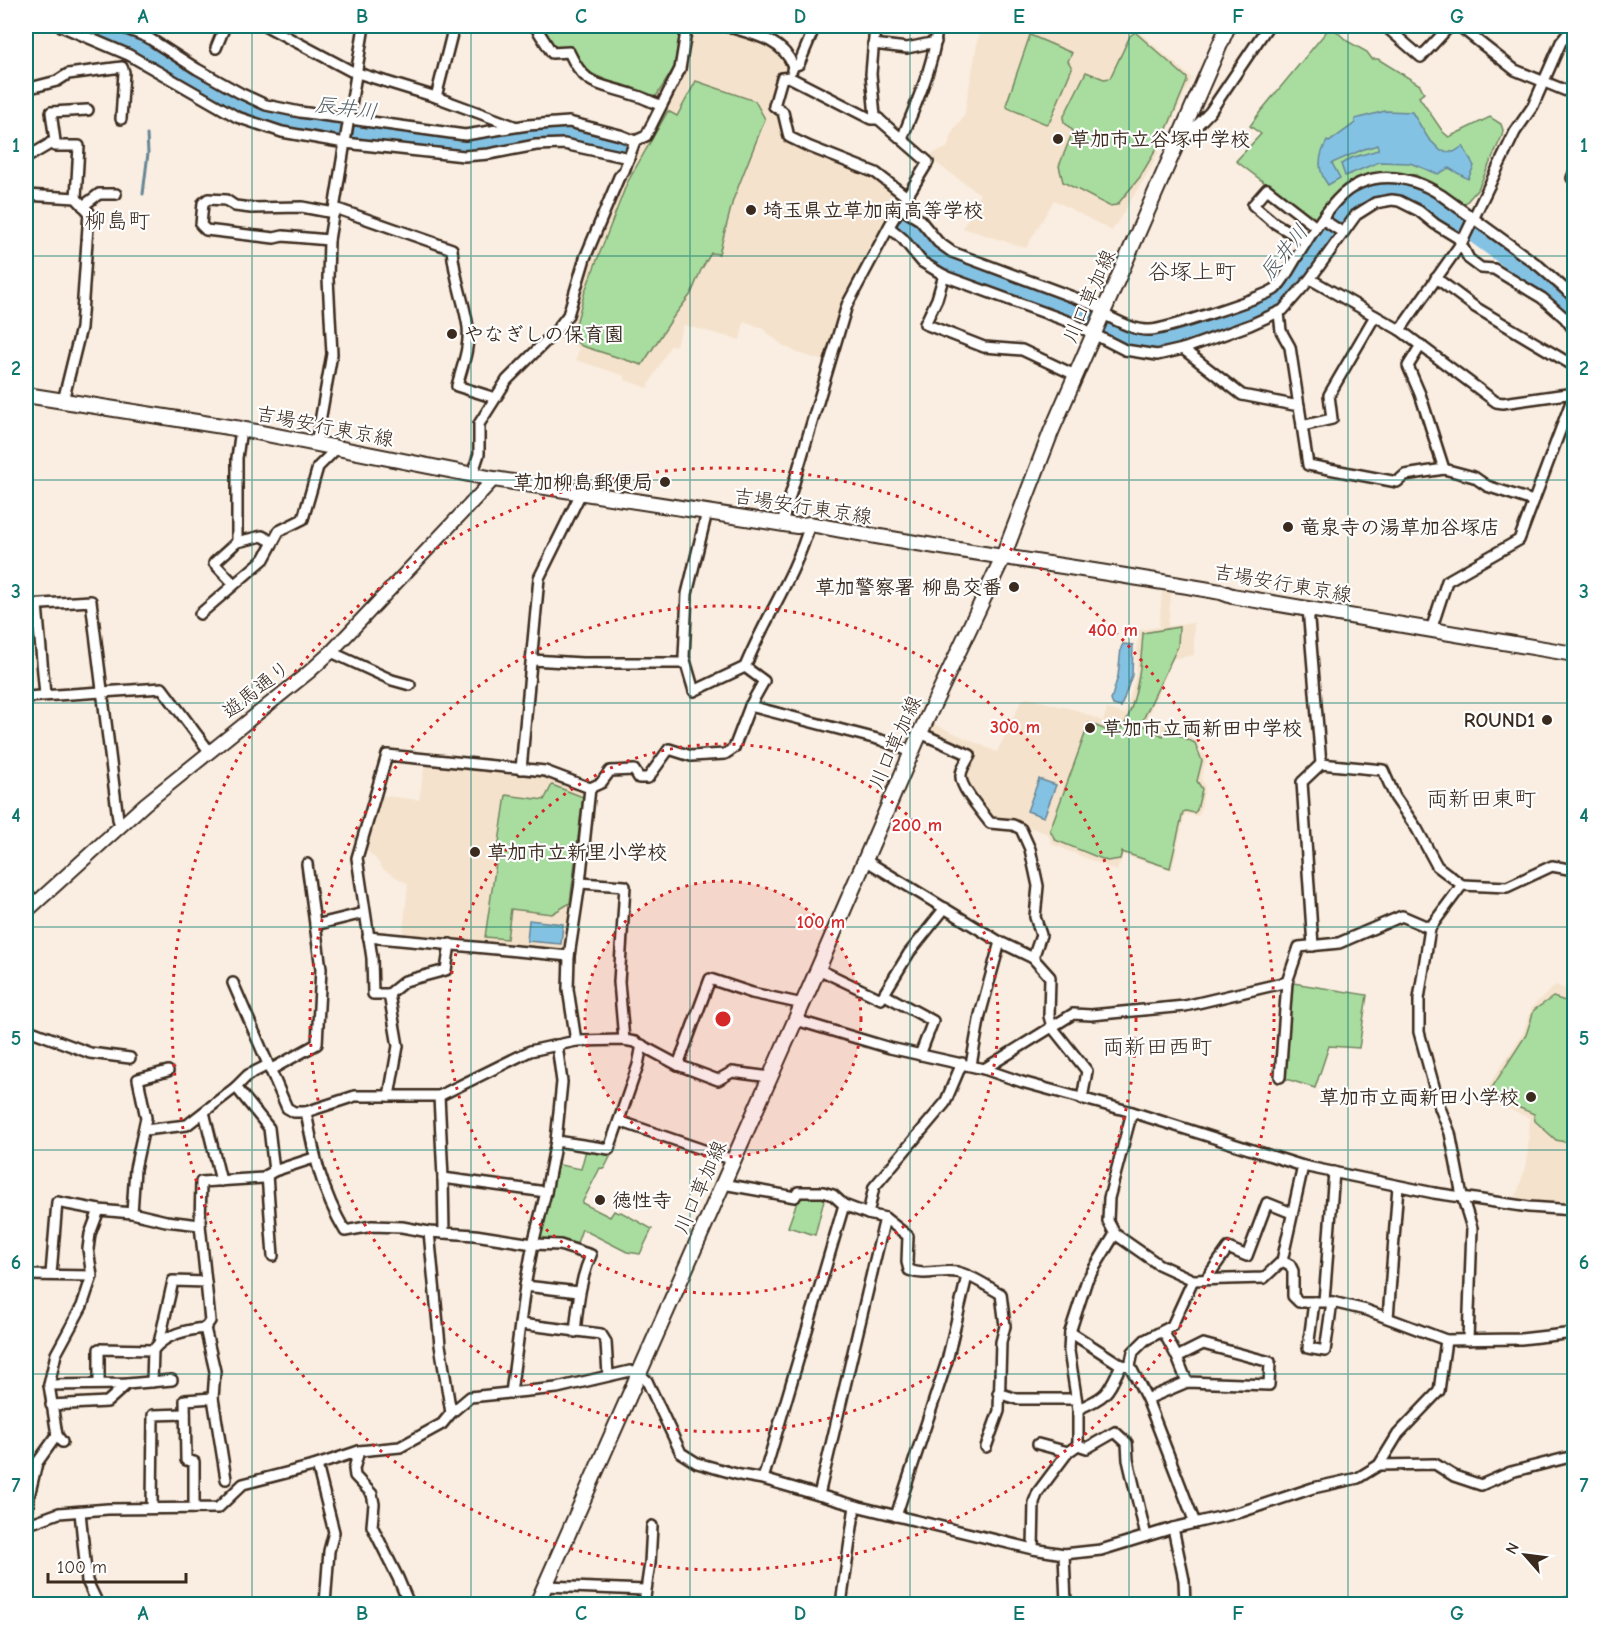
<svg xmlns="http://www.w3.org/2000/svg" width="1600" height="1630" viewBox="0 0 1600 1630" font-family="'Comic Neue','Klee One',sans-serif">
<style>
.built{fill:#f5e2cc}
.green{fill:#a8dd9f;stroke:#72845e;stroke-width:1.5}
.water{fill:#84c2e4;stroke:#678595;stroke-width:1.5}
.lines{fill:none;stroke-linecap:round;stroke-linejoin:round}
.stream{stroke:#678595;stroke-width:3}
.river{stroke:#84c2e4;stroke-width:16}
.minor-casing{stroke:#3b2a1e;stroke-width:14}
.tertiary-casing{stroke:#3b2a1e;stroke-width:16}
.secondary-casing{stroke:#3b2a1e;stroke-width:18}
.minor{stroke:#fff;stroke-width:9}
.tertiary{stroke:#fff;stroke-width:12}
.secondary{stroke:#fff;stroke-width:14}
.grid{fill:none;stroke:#0f766e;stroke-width:1.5;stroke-opacity:0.55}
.ring{fill:none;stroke:#d62828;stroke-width:3;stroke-dasharray:3 6}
.poi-dot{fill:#3b2a1e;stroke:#fff;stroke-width:2}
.labels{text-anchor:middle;stroke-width:4.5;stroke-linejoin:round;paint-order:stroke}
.poi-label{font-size:20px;font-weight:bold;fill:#3b2a1e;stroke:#fff;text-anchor:start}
.street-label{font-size:20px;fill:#3b2a1e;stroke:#fff}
.water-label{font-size:21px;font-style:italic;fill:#555f63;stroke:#fff}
.quarter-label{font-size:22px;fill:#3b2a1e;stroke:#fff}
.centre{fill:#d62828;stroke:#fff;stroke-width:3}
.ring-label{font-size:18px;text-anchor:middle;font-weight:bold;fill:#d62828;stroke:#fff;stroke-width:4.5;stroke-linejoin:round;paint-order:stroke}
.neatline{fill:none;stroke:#0f766e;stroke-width:2}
.grid-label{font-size:20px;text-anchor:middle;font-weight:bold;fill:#0f766e}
</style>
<rect width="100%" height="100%" fill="#f9eee1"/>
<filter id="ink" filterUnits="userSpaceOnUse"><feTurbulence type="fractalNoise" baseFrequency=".0167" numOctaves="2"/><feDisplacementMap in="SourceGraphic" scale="12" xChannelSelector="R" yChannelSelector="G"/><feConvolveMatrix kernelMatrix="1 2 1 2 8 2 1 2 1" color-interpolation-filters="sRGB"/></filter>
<g filter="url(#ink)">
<!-- built -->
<g class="built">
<polygon points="540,26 709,26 772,47 783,55 788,62 782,74 779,75 770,110 778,114 785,139 808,152 875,178 899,197 849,289 836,325 827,362 798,353 782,345 762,328 744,321 740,340 684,325 676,345 670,346 647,388 625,380 625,376 576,360 579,348 559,338 570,322 586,263 622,182 666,105 599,80 585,73 571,50 555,50 544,36"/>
<polygon points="984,26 1132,26 1192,78 1151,168 1112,231 1054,200 1026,248 963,228 980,194 936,163 931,154 947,148 954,129 964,116 978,39"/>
<polygon points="1162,592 1171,593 1168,626 1194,623 1194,655 1173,659 1148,716 1197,741 1200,752 1207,756 1201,778 1205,787 1200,814 1197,816 1185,814 1172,870 1123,855 1117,871 1052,844 1048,834 1016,822 992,820 963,780 974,754 928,732 931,723 997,752 1021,701 1027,698 1076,710 1103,721 1107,709 1125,714 1136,675 1138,630 1159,627"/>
<polygon points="425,762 551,776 585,789 588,793 569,949 565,952 405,936 403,932 408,884 384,870 375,858 363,847 378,795 419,800"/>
<polygon points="1556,985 1574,993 1574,1204 1561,1202 1534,1202 1516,1197 1527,1162 1530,1118 1491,1102 1485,1091 1523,1033 1532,1007"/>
</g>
<!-- green -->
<g class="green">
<path d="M544,26H681L674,68L655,98C636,89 616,85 597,76C588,72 582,65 573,60C559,51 547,43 544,26Z"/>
<polygon points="1331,26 1347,41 1367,52 1372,59 1378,59 1420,85 1424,93 1419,97 1443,132 1449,137 1490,117 1501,124 1503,130 1502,136 1478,189 1463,206 1416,175 1388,173 1364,176 1338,193 1316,222 1236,161 1261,134 1250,126 1260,112"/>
<polygon points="1135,32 1187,78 1187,81 1164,136 1140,177 1117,205 1109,206 1063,182 1059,166 1073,131 1064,122 1063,118 1086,72 1104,79 1110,78 1130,36"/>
<polygon points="1030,35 1072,53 1068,61 1072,68 1050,121 1046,124 1008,108 1006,105"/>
<polygon points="696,81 755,101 765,119 733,200 719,254 711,253 701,270 691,294 674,316 642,365 582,346 572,339 585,291 627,183 668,111 677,116"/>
<path d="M1179,627L1178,646L1141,724L1163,736L1167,729L1195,743L1202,761L1197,781L1202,789L1197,810L1194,813L1186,811L1183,812L1170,868L1122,852L1120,859L1107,861L1055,840L1050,830L1089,723L1106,730L1110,722L1123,728C1138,698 1141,665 1143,633Z"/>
<polygon points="552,785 583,797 570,903 552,914 511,909 507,939 485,937 506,795 544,800"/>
<polygon points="1287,982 1367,995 1359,1048 1329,1046 1315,1088 1280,1077"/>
<polygon points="1553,997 1574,1004 1574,1144 1556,1140 1535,1121 1534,1114 1494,1097 1491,1089 1526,1035 1534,1010"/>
<polygon points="586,1150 611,1155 604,1169 600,1168 582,1203 610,1217 614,1211 618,1213 621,1212 652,1229 640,1254 627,1252 582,1229 576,1246 538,1241 555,1164 581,1169"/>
<polygon points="799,1196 825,1196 815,1235 788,1227"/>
</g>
<!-- water -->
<g class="water">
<path d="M1385,111L1412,112L1428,138L1441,151L1454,152L1463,146L1474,166L1468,179L1449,168L1438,174L1410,163L1379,162L1345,176L1341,164L1351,158L1378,150V145L1364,149L1332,163L1340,178L1328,185C1317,170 1318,157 1327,141L1329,142L1355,123V119Z"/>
<polygon points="1123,644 1133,645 1132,675 1121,707 1113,705 1111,700 1118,676 1121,648"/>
<polygon points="1039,779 1056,785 1044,817 1027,811"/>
<polygon points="529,920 563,924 561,944 527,941"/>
</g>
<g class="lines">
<!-- stream -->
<polyline class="stream" points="143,194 148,153 147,135"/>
<!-- river -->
<g class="river">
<path d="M88,26C112,36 136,46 159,60C202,85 234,108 283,122L467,146C492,144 516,136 541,134C568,132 594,138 619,146"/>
<path d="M903,223C918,233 926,250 940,261L1065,308L1137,341L1160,342L1176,338L1255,310L1282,295L1346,207L1366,193L1385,188L1395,187L1418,194L1559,297L1574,313"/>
</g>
<!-- minor casing -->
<g class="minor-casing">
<g id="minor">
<polyline points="61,26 129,55 237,117 282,132 345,143 464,156 489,154 536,145 564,144 629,158"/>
<polyline points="119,26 147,37 197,69 240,93 266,105 300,112 465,135 528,125 569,122 620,135 635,141"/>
<polyline points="266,26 351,71 436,97 514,126"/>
<path d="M535,26L552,53L569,52C586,89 600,83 634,95C643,97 651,102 660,105"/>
<path d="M726,26C752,34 783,39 793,66"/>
<polyline points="1385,26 1421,57 1450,26"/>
<polyline points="1459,26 1515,70 1574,94"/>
<polyline points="873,44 907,48 936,42"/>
<polyline points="216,48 225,26"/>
<polyline points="792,70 793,66 799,64 815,26"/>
<polyline points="26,89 57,81 68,74 122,67 124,72 121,119"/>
<polyline points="436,97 454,26"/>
<polyline points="879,119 871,119 789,77 782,78 774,106 783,112 789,137 810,147 876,173 907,197"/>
<path d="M902,139C916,102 935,65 937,26"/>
<polyline points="50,143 55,146 79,146 76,198"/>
<polyline points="1180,143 1210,112 1268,26"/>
<polyline points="26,158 55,141 51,112 88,110"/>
<polyline points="1574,173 1572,178 1574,179"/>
<polyline points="26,195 76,198 89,212 81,328 63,401"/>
<polyline points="83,206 99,194 116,194"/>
<path d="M335,208L452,249C454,278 464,300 468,327C470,347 462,367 457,386L495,398"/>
<polyline points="900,208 920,220 938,242 952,252 1105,309"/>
<polyline points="1322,219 1342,232"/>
<polyline points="889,227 903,239 922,262 947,277 1070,322 1125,350 1157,355 1183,349 1250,325 1283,310 1310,279 1356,215 1375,203 1392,200 1399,201 1419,211 1435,224 1458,238 1469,259 1481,268 1494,269 1542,298 1565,318 1574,330"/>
<polyline points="329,240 283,236 274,238 206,230 201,225 203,203 208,199 226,200 235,206 251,208 302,207 334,213"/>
<polyline points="1306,242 1273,222 1253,205 1267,189 1316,227"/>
<polyline points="944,275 937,299 925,324 984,347 1022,350 1075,375"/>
<polyline points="1436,278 1475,307 1574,366"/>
<polyline points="1310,279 1400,330 1496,402 1503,403 1574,393"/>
<polyline points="1279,313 1281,331 1290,347 1308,465 1397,482 1405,475 1444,469 1474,477 1487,486 1533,501"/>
<path d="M1103,314C1116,320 1134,331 1150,330C1164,330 1264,297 1275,289C1283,283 1292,264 1298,255C1310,236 1322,216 1337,200C1367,168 1409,174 1441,195L1539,266L1574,297"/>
<polyline points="1400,330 1462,242 1515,132 1533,106 1561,42 1574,26"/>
<polyline points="1421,345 1408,366 1420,394 1444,469"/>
<polyline points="1183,349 1242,395 1299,406"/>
<polyline points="1302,426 1332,419 1329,395 1375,316"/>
<polyline points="241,429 237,458 237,542 262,536 273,542"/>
<polyline points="316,444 332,354 328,279 329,240 364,26"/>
<polyline points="472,475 479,454 479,424 507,380 555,332 568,315 585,258 619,177 624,171 635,141 646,136 680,69 687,26"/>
<polyline points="707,512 687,594 684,657 694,691 745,667"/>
<polyline points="782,523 847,305 891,223 928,162 875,116 871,74 875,26"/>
<polyline points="234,584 214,563 237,542"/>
<polyline points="26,605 91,601 118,819 121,826"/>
<polyline points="37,605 45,695"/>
<polyline points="1308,608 1321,764"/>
<polyline points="200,614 264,559 279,531 303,519 318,467 332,453 333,448"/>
<polyline points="1431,630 1447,581 1519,540 1574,394"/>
<polyline points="331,652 392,680 410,685"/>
<polyline points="532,660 582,663 685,663"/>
<polyline points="26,697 162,688 209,751"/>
<polyline points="750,706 881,740 912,752"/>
<path d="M920,733L970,755C967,761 960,770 961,777C961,789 983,813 990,823L1013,825L1021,829L1030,849L1038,886L1035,917L1041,935L1033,958"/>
<polyline points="521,769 539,578 581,493"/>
<path d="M590,788L601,783L610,771L634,770L639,778H648L669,749L691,756L725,754L734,748L750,706L764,681L745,667C765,618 795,576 810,524"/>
<polyline points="865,860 1000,942 1033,958 1050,977 1049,1016 1052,1027 1087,1071 1082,1099"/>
<polyline points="580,883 625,886 619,982 624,1040"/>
<polyline points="26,895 38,901"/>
<polyline points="315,925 364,913"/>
<polyline points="368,937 569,956"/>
<polyline points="450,944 446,970 405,981 389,994 373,994 372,958 357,858 387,755 545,771 590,788 580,883 569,956 568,989 576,1041"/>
<polyline points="1313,946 1302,782 1321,764 1383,770 1395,797 1417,829 1437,866 1462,885"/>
<polyline points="818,969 881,999 909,953 945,908"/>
<polyline points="233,983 287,1108 294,1112 306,1112 355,1096 439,1096 530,1051 576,1041 624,1040 635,1042 678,1065 718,1080 732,1072 770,1077"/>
<polyline points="885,995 933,1021 920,1055"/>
<polyline points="796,1020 890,1048 984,1069 1022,1082 1132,1112 1303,1166 1434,1193 1529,1207 1574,1210"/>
<polyline points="26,1029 90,1053 130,1058"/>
<polyline points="268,1065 248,1075 236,1087 269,1128 274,1171 314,1158"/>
<polyline points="678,1065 710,979 752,993 803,1004"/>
<polyline points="971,1065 980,1015 1000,942"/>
<polyline points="984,1069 1073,1014 1091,1015 1185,1006 1287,982 1299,947 1339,943 1402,916 1430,928"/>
<polyline points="270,1070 317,1044 321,969 307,864"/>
<polyline points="1280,1077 1287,982"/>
<polyline points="389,1096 398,1046 389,994"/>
<polyline points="439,1096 443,1178 546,1192"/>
<polyline points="204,1112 221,1181"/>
<path d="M306,1112C314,1156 322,1192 345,1231L372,1226L402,1227L429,1232L475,1235L533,1244L560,1245L591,1255C580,1280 578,1304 575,1332"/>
<polyline points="619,1121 733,1160"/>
<polyline points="145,1130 187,1125 236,1087"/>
<polyline points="556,1141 609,1149 638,1065 642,1045"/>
<polyline points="1303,1166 1282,1261 1290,1265 1293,1271 1293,1296 1299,1302 1332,1302 1366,1310 1446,1340 1521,1339 1574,1333"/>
<polyline points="267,1175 273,1256"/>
<polyline points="443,1178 444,1233"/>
<path d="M723,1184L795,1197L798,1192H823L833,1195L844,1205L868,1214L885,1218L908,1236L907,1262L909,1270C926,1277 940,1269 957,1272C972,1275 988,1287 1001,1294L1005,1326L1001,1342L999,1411L986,1447"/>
<polyline points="132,1213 135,1169 146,1118 138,1079 168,1071"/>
<polyline points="868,1214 874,1187 945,1103 962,1063"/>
<polyline points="429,1232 440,1345 451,1413"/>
<polyline points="1115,1234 1108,1221 1109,1198 1132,1112"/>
<polyline points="51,1274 57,1202 99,1210 132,1213 166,1221 200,1225"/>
<polyline points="26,1275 92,1276"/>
<polyline points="1206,1279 1228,1248 1247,1256 1267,1203 1292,1213"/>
<polyline points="1193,1280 1172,1326 1145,1340 1133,1352 1130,1366 1147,1399 1195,1523"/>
<polyline points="206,1282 200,1225 201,1182 263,1178 274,1171"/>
<polyline points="525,1286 579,1292"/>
<polyline points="1324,1301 1334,1172"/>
<polyline points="1314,1302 1308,1348 1325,1351 1332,1302"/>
<polyline points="1388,1318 1398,1186"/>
<polyline points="520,1324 601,1334 606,1342 608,1375"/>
<polyline points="1163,1331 1177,1357"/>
<polyline points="1070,1332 1121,1365 1130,1366"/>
<polyline points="1468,1340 1472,1228 1462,1196 1450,1133 1440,1108 1419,1032 1419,999 1430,928 1462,885 1507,887 1552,866 1574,870"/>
<polyline points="159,1343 173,1281 206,1282 210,1321 205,1328 215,1371 213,1398 226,1479"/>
<polyline points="152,1382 153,1350"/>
<path d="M99,1383V1349L153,1350C166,1334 186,1330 205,1328"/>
<polyline points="49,1385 127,1384 172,1380"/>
<polyline points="511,1393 525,1286 533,1244 546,1192 556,1141 562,1082 557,1045"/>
<polyline points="998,1393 1017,1399 1076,1399"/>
<polyline points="1147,1399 1187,1382 1269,1385 1270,1362 1203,1344 1177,1357 1187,1382"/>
<polyline points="51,1405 107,1402 127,1384"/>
<path d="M1078,1409C1108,1396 1107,1394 1121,1365"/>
<polyline points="62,1442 57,1435 49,1385 56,1354 82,1306 92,1276 88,1249 90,1234 99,1210"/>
<polyline points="1038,1444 1068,1452 1078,1445 1087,1448 1115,1432 1127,1443 1128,1460 1146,1536"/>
<polyline points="1078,1445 1078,1409 1069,1351 1070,1332 1087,1280 1115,1234 1158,1264 1193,1280 1264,1278 1282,1261"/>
<polyline points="359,1451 354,1469 355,1476 372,1494 374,1504 372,1526 398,1578 409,1604"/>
<polyline points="317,1465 334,1532 329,1551 325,1604"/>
<polyline points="1379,1465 1398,1434 1439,1391 1446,1340"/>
<polyline points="763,1479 844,1205"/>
<polyline points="819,1495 885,1218"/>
<polyline points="152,1508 153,1415 185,1414"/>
<polyline points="194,1508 194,1462 186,1460 185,1400 213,1398"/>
<polyline points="80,1512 87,1581 98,1604"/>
<polyline points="896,1516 947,1361 967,1276"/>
<polyline points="26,1525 59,1513 108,1509 218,1508 243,1484 317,1465 359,1451 400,1447 442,1424 451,1413 470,1397 557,1388 630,1371 640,1374 647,1381 681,1453 697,1463 740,1475 763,1479 860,1507 1033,1549 1064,1554 1101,1550 1173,1528 1241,1512 1313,1488 1358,1478 1379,1465 1435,1464 1454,1476 1481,1485 1511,1472 1574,1456"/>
<polyline points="26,1525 29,1496 37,1463 57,1435"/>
<polyline points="1173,1528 1184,1580 1185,1604"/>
<polyline points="1033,1549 1034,1502 1038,1492 1068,1452"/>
<polyline points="1064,1554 1066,1604"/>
<polyline points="546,1586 645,1590"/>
<polyline points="644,1604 650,1563 652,1526"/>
<polyline points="841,1604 855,1506"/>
</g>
</g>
<!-- tertiary casing -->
<g class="tertiary-casing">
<g id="tertiary">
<polyline points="26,912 145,804 309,672 331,652 494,479"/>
<polyline points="1564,1604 1574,1603"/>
</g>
</g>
<!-- secondary casing -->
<g class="secondary-casing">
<g id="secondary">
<path d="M26,395L241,429L494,479L797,526L810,524C946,551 1084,567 1221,592L1232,596L1574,654"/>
<polyline points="537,1604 818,969 920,733 1003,557 1051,432 1228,26"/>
</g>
</g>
<!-- minor -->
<use href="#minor" class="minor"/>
<!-- tertiary -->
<use href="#tertiary" class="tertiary"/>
<!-- secondary -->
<use href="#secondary" class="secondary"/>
</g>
</g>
<!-- grid -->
<path class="grid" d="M252,26V1604M471,26V1604M690,26V1604M910,26V1604M1129,26V1604M1348,26V1604M26,256H1574M26,480H1574M26,703H1574M26,927H1574M26,1150H1574M26,1374H1574"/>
<!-- distance rings -->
<circle cx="723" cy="1019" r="138" fill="#d62828" fill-opacity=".12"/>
<g class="ring">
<circle cx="723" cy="1019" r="138"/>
<circle cx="723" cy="1019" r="275"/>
<circle cx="723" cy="1019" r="413"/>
<circle cx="723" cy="1019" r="551"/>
</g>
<!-- markers -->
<g class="poi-dot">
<circle cx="1058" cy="139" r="6"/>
<circle cx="751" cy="210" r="6"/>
<circle cx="452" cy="334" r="6"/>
<circle cx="665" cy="482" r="6"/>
<circle cx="1288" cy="527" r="6"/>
<circle cx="1014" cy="587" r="6"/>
<circle cx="1547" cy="720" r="6"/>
<circle cx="1090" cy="728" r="6"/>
<circle cx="475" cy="852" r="6"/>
<circle cx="1531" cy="1097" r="6"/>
<circle cx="600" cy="1200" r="6"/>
</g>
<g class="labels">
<!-- poi labels -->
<g class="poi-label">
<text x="1070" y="146">草加市立谷塚中学校</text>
<text x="763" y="217">埼玉県立草加南高等学校</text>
<text x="464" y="341">やなぎしの保育園</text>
<text x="653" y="489" text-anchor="end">草加柳島郵便局</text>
<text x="1300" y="534">竜泉寺の湯草加谷塚店</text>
<text x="1002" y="594" text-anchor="end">草加警察署 柳島交番</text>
<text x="1535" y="727" text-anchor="end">ROUND1</text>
<text x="1102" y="735">草加市立両新田中学校</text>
<text x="487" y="859">草加市立新里小学校</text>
<text x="1519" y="1104" text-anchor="end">草加市立両新田小学校</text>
<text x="612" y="1207">徳性寺</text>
</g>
<!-- street labels -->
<g class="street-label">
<text transform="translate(1089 296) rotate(-66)" y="7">川口草加線</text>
<text transform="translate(325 426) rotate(11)" y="7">吉場安行東京線</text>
<text transform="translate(803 506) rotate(9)" y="7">吉場安行東京線</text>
<text transform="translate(1283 583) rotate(10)" y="7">吉場安行東京線</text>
<text transform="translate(256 689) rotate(-38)" y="7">遊馬通り</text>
<text transform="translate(895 742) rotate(-66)" y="7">川口草加線</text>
<text transform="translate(700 1187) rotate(-66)" y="7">川口草加線</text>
</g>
<!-- water labels -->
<g class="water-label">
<text transform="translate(346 108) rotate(7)" y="7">辰井川</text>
<text transform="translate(1284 252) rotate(-52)" y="7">辰井川</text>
</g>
<!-- quarter labels -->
<g class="quarter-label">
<text x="117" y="228">柳島町</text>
<text x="1192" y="279">谷塚上町</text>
<text x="1481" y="806">両新田東町</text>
<text x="1157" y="1054">両新田西町</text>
</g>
</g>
<circle cx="723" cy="1019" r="9" class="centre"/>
<g class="ring-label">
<text x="1113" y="636">400 m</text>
<text x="1015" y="733">300 m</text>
<text x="917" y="831">200 m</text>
<text x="821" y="928">100 m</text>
</g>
<!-- margin -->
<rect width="1600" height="1630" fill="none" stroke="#fff" stroke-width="66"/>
<!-- north arrow -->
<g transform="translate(1525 1555) rotate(298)" stroke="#ffffff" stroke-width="4.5" paint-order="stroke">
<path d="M0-4.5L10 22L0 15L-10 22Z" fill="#3b2a1e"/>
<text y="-9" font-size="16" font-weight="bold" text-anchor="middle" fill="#3b2a1e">N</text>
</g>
<!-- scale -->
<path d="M48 1573v9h138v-9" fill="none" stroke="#3b2a1e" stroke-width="3"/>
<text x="57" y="1573" font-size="18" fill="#3b2a1e" stroke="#ffffff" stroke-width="4.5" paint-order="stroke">100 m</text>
<rect x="33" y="33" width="1534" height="1564" class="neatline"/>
<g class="grid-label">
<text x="143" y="23">A</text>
<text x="362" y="23">B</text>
<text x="581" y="23">C</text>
<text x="800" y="23">D</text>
<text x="1019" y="23">E</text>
<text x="1238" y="23">F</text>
<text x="1457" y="23">G</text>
<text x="16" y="152">1</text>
<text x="1584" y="152">1</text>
<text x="16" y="375">2</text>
<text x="1584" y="375">2</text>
<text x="16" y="598">3</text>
<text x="1584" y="598">3</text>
<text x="16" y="822">4</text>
<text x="1584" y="822">4</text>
<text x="16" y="1045">5</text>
<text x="1584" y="1045">5</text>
<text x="16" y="1269">6</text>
<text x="1584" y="1269">6</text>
<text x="16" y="1492">7</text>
<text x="1584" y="1492">7</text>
<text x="143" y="1620">A</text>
<text x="362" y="1620">B</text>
<text x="581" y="1620">C</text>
<text x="800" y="1620">D</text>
<text x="1019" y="1620">E</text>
<text x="1238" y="1620">F</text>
<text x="1457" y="1620">G</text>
</g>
</svg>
